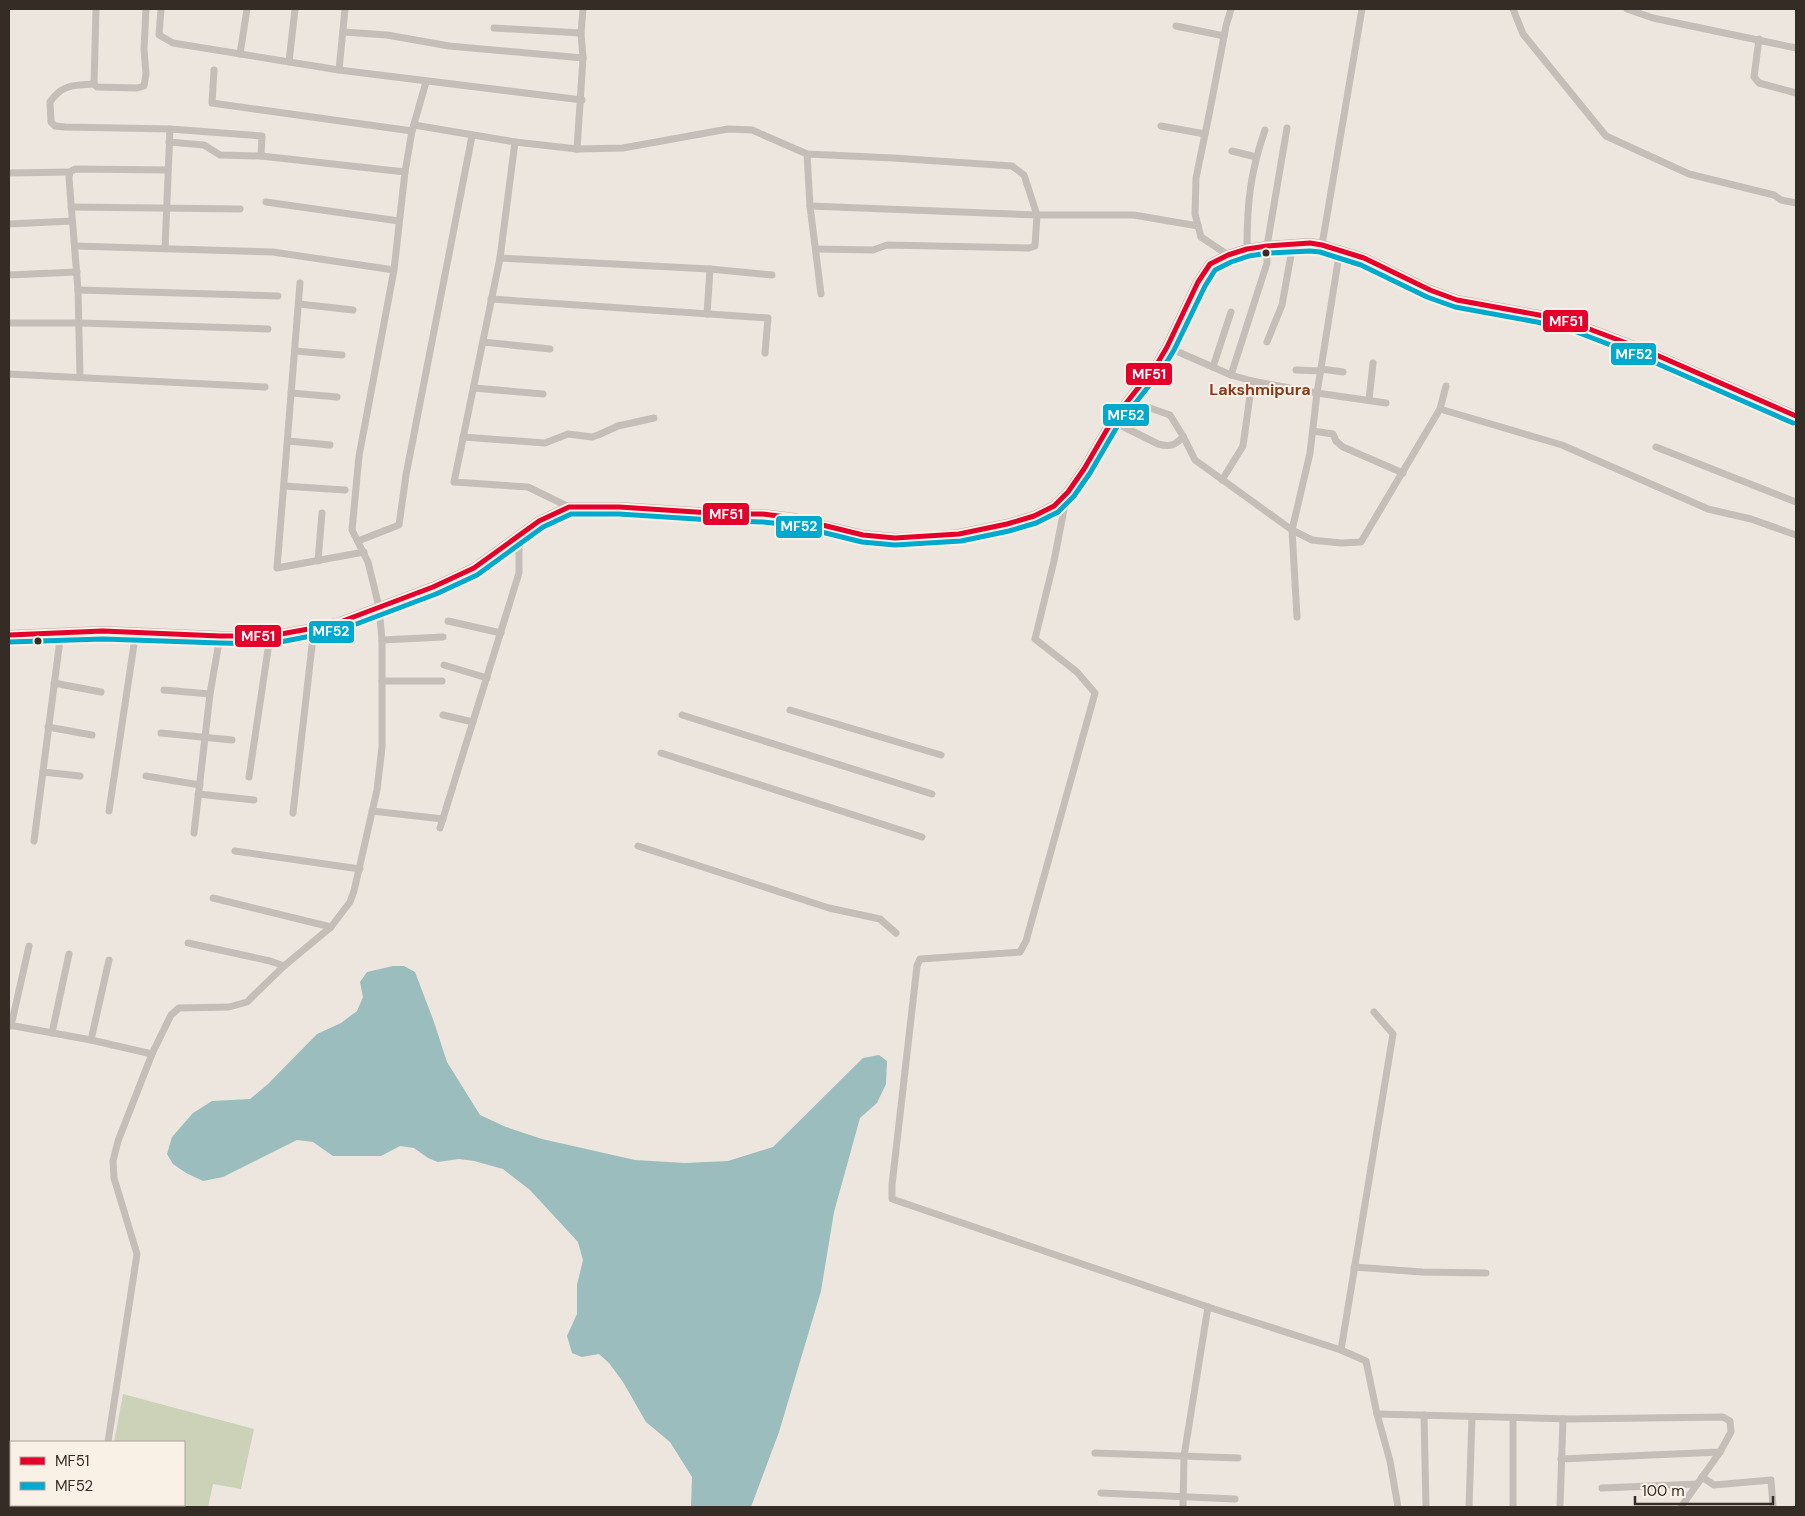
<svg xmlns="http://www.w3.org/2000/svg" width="1805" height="1516" viewBox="0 0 1805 1516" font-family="'DM Sans',sans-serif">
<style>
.green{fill:#ccd2b8}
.water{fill:#9bbdbd}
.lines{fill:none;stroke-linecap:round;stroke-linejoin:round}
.minor{stroke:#c5beb8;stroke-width:7}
.secondary{stroke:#b6aea8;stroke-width:10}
.bus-1-casing{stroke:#f9f1e5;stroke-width:9}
.bus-2-casing{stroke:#f9f1e5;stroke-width:9}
.bus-1{stroke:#e4002b;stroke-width:5}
.bus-2{stroke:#00a9ce;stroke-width:5}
.bus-dot{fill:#352c26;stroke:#f9f1e5;stroke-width:2}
.labels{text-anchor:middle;stroke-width:4;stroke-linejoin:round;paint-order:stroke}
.quarter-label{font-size:16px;font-weight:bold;fill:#853a1e;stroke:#f9f1e5}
.line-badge{stroke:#f9f1e5;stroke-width:2}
.badge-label{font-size:14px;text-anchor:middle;font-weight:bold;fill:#fff}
</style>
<rect width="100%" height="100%" fill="#ece6df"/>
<!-- green -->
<polygon class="green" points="123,1394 254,1429 241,1489 213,1484 208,1507 101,1507 102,1505 184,1505 184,1442 114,1442"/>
<!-- water -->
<polygon class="water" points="393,966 404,966 415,972 434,1022 447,1062 480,1115 506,1127 542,1139 635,1160 685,1163 728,1161 773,1147 863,1058 879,1055 887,1061 886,1084 877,1103 860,1118 834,1212 821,1291 779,1432 751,1507 691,1507 692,1477 670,1442 646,1422 623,1382 609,1363 599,1354 582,1357 572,1353 567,1336 577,1314 577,1285 583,1260 578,1242 530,1190 503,1169 474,1161 459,1159 438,1162 428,1158 414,1148 400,1146 381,1156 333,1156 313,1142 297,1140 223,1177 203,1181 186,1173 173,1164 167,1154 172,1137 193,1113 212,1101 250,1099 268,1084 317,1034 341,1023 357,1011 363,997 360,982 367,972"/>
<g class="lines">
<!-- minor -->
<g class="minor">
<polyline points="96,9 94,84 97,87 137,88 144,86 146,74 144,49 146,9"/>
<polyline points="161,9 159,35 173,43 339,70 582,100"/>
<polyline points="583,9 581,33 583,58 577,149 623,148 728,129 752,130 807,154 893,158 1012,166 1024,175 1037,215 1134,215 1198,226"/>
<polyline points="1513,9 1523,34 1606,136 1689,174 1774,195 1781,200 1796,203"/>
<polyline points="1627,9 1653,18 1796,48"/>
<polyline points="1176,26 1224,36"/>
<polyline points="494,28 581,33"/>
<polyline points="343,32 387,35 449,46 583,58"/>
<polyline points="1759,39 1754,77 1759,83 1796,93"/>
<polyline points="240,54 247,9"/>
<polyline points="289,62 295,9"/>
<polyline points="214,70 212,103 412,131"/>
<polyline points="339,70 345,9"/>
<path d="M94,84C75,85 62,84 50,102L51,122L55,126L65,127L170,129"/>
<polyline points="414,125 515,142 577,149"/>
<polyline points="1161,126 1205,134"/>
<polyline points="169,142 204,145 220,155 261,156"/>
<polyline points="515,142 500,258 454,482 528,487 569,507"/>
<polyline points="1232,151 1256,157"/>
<polyline points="807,154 810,206 821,294"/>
<polyline points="9,173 70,172"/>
<polyline points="266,202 399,221"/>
<polyline points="810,206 1037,215 1035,246 1029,248 887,245 873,250 816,249"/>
<polyline points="71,207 240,209"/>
<polyline points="9,224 72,221"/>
<polyline points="1322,245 1362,9"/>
<polyline points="75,246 273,252 394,270"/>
<polyline points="165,248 170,129 262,136 261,156 405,172"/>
<path d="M1247,249C1247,204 1250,173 1265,130"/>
<polyline points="1228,255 1201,237 1195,214 1196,178 1210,110 1226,26 1231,9"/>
<polyline points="500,258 710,269 772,275"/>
<polyline points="9,275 77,272"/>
<polyline points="300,283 277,568 364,552"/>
<polyline points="78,290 278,296"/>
<polyline points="491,299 768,318 765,353"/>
<polyline points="299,304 353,310"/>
<polyline points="707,314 710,269"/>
<polyline points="9,323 80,323 268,329"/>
<polyline points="483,342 550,349"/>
<polyline points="1267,342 1282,305 1293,244"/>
<polyline points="1167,347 1231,375 1252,381 1317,393 1386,403"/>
<polyline points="295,351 342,355"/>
<polyline points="1213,367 1231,312"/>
<polyline points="1321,369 1343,372"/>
<polyline points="1296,370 1321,371"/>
<polyline points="9,374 265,387"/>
<polyline points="1231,375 1267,263 1267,246 1287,128"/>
<polyline points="80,377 78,290 69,178 70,172 75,169 168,170"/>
<polyline points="474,388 543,394"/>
<polyline points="291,393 337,397"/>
<polyline points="1127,400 1170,415 1183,436 1195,460 1292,530 1312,540 1341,543 1361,542 1440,409 1446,386"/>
<polyline points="1369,400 1373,363"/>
<polyline points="1440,409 1562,445 1708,509 1751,519 1796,535"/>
<path d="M1112,421L1158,444C1169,447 1176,446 1183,436"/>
<polyline points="1313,431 1333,434 1336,441 1343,447 1403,473"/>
<polyline points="463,437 545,443 568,434 592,437 598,435 618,426 654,418"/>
<polyline points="288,441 330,445"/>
<polyline points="1656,447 1796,502"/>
<polyline points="1222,480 1243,446 1252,381"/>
<polyline points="284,486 345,490"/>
<polyline points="1067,494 1054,561 1035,639 1077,672 1095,693 1026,941 1020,952 920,959 917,966 892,1185 892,1199 1208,1307 1341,1350 1366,1361 1377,1414 1390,1461 1398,1507"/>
<polyline points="358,541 399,525 406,475 472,136"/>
<polyline points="318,561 322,513"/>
<polyline points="1297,617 1292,530 1310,453 1317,393 1340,249"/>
<polyline points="448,621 501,633"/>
<polyline points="382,640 443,637"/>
<polyline points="444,665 487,678"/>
<polyline points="382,681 442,681"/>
<polyline points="54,683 101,692"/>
<polyline points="164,690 210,694"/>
<polyline points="790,710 941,755"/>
<polyline points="443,715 473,722"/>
<polyline points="682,715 932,794"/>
<polyline points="48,727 92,735"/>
<polyline points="161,733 232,740"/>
<polyline points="661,753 922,837"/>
<polyline points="43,772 80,776"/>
<polyline points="146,776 200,785"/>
<polyline points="249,777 270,636"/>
<polyline points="198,794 254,800"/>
<polyline points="109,811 136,631"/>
<polyline points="372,811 443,819"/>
<polyline points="293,813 314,628"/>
<polyline points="440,828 519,573 519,535"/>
<polyline points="194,833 210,694 220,636"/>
<polyline points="34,841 61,632"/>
<polyline points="638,846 829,908 880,919 896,933"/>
<polyline points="235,851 360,869"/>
<polyline points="213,898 331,927"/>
<polyline points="188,943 270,961 284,966"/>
<polyline points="9,1025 91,1040 152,1054"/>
<polyline points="11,1026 29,946"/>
<polyline points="52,1033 69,954"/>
<polyline points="91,1040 109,960"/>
<polyline points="1354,1267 1422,1272 1486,1273"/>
<polyline points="1341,1350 1393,1034 1374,1012"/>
<polyline points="1377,1414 1570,1419 1723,1417 1730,1421 1731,1432 1720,1452 1681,1507"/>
<polyline points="1424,1415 1426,1507"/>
<polyline points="108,1442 137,1254 114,1178 113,1161 118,1141 152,1054 171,1015 179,1008 229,1007 247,1002 284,966 331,927 350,902 354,891 377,790 382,747 382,640 379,607 368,562 352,530 359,456 394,270 405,172 412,131 426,82"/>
<polyline points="1095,1453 1238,1458"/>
<polyline points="1561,1459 1720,1452"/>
<polyline points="1702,1477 1714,1485 1771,1480 1773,1507"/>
<polyline points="1602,1488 1697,1484"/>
<polyline points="1101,1493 1235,1499"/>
<polyline points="95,1507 96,1505"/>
<polyline points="1183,1507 1184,1456 1208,1307"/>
<polyline points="1469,1507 1472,1417"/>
<polyline points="1513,1507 1513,1418"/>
<polyline points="1560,1507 1563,1419"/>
</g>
<!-- secondary -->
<polyline class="secondary" points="9,635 103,631 220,636 270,636 314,628 340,622 433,587 474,568 539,521 569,507 619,507 727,514 763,514 794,518 863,535 895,538 930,537 959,534 1007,524 1034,516 1054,506 1068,492 1084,469 1112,421 1157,364 1167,347 1198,282 1210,264 1228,255 1247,249 1267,246 1310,243 1322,245 1364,258 1430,290 1457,300 1539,315 1576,324 1645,350 1796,416"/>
<!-- bus-1 casing -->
<g class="bus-1-casing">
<polyline id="bus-1" points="9,635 103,631 220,636 270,636 314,628 340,622 433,587 474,568 539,521 569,507 619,507 727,514 763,514 794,518 863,535 895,538 959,534 1007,524 1034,516 1054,506 1068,492 1084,469 1112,421 1157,364 1167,347 1198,282 1210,264 1228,255 1247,249 1267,246 1310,243 1322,245 1364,258 1430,290 1457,300 1539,315 1576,324 1645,350 1796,416"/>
</g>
<!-- bus-2 casing -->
<g class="bus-2-casing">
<polyline id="bus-2" points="9,642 103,639 220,643 270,644 316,635 343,629 436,594 477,575 543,527 571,514 619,514 727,521 763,522 793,525 862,542 895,545 961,541 1009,531 1036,523 1058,512 1074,496 1090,473 1118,425 1163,368 1174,350 1205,286 1215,270 1231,262 1249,256 1268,253 1310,251 1320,252 1361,265 1427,297 1455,307 1537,322 1574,331 1642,357 1793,423"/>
</g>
<!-- bus-1 -->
<use href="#bus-1" class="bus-1"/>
<!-- bus-2 -->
<use href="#bus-2" class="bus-2"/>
</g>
<!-- markers -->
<g class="bus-dot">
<circle cx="1266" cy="253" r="4.5"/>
<circle cx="38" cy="641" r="4.5"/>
</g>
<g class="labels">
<!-- quarter labels -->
<g class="quarter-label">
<text x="1260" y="395">Lakshmipura</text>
</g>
</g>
<g class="line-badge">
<rect x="1542" y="309" width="47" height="24" rx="5" fill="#e4002b"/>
<rect x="1610" y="342" width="47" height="24" rx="5" fill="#00a9ce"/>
<rect x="1125" y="362" width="48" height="24" rx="5" fill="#e4002b"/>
<rect x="1102" y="403" width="48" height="24" rx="5" fill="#00a9ce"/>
<rect x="702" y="502" width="48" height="24" rx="5" fill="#e4002b"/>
<rect x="775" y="515" width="48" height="24" rx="5" fill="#00a9ce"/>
<rect x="308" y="620" width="47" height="24" rx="5" fill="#00a9ce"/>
<rect x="234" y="624" width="48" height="24" rx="5" fill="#e4002b"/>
</g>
<g class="badge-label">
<text x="1566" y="326">MF51</text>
<text x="1634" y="359">MF52</text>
<text x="1149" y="379">MF51</text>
<text x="1126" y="420">MF52</text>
<text x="726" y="519">MF51</text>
<text x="799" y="531">MF52</text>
<text x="331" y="636">MF52</text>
<text x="258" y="641">MF51</text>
</g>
<!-- border -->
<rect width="1805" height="1516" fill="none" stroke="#352c26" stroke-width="20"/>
<!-- legend -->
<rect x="10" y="1441" width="175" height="65" fill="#f9f1e5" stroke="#aba299"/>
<rect x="20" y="1457" width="25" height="8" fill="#e4002b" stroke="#aba299"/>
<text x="55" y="1466" font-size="15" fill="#352c26">MF51</text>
<rect x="20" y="1482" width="25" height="8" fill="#00a9ce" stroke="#aba299"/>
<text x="55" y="1491" font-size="15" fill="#352c26">MF52</text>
<!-- scale -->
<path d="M1635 1496v8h138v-8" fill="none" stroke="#352c26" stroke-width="2.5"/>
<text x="1642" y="1496" font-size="15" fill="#352c26" stroke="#f9f1e5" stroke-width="4" paint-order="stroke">100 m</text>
</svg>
